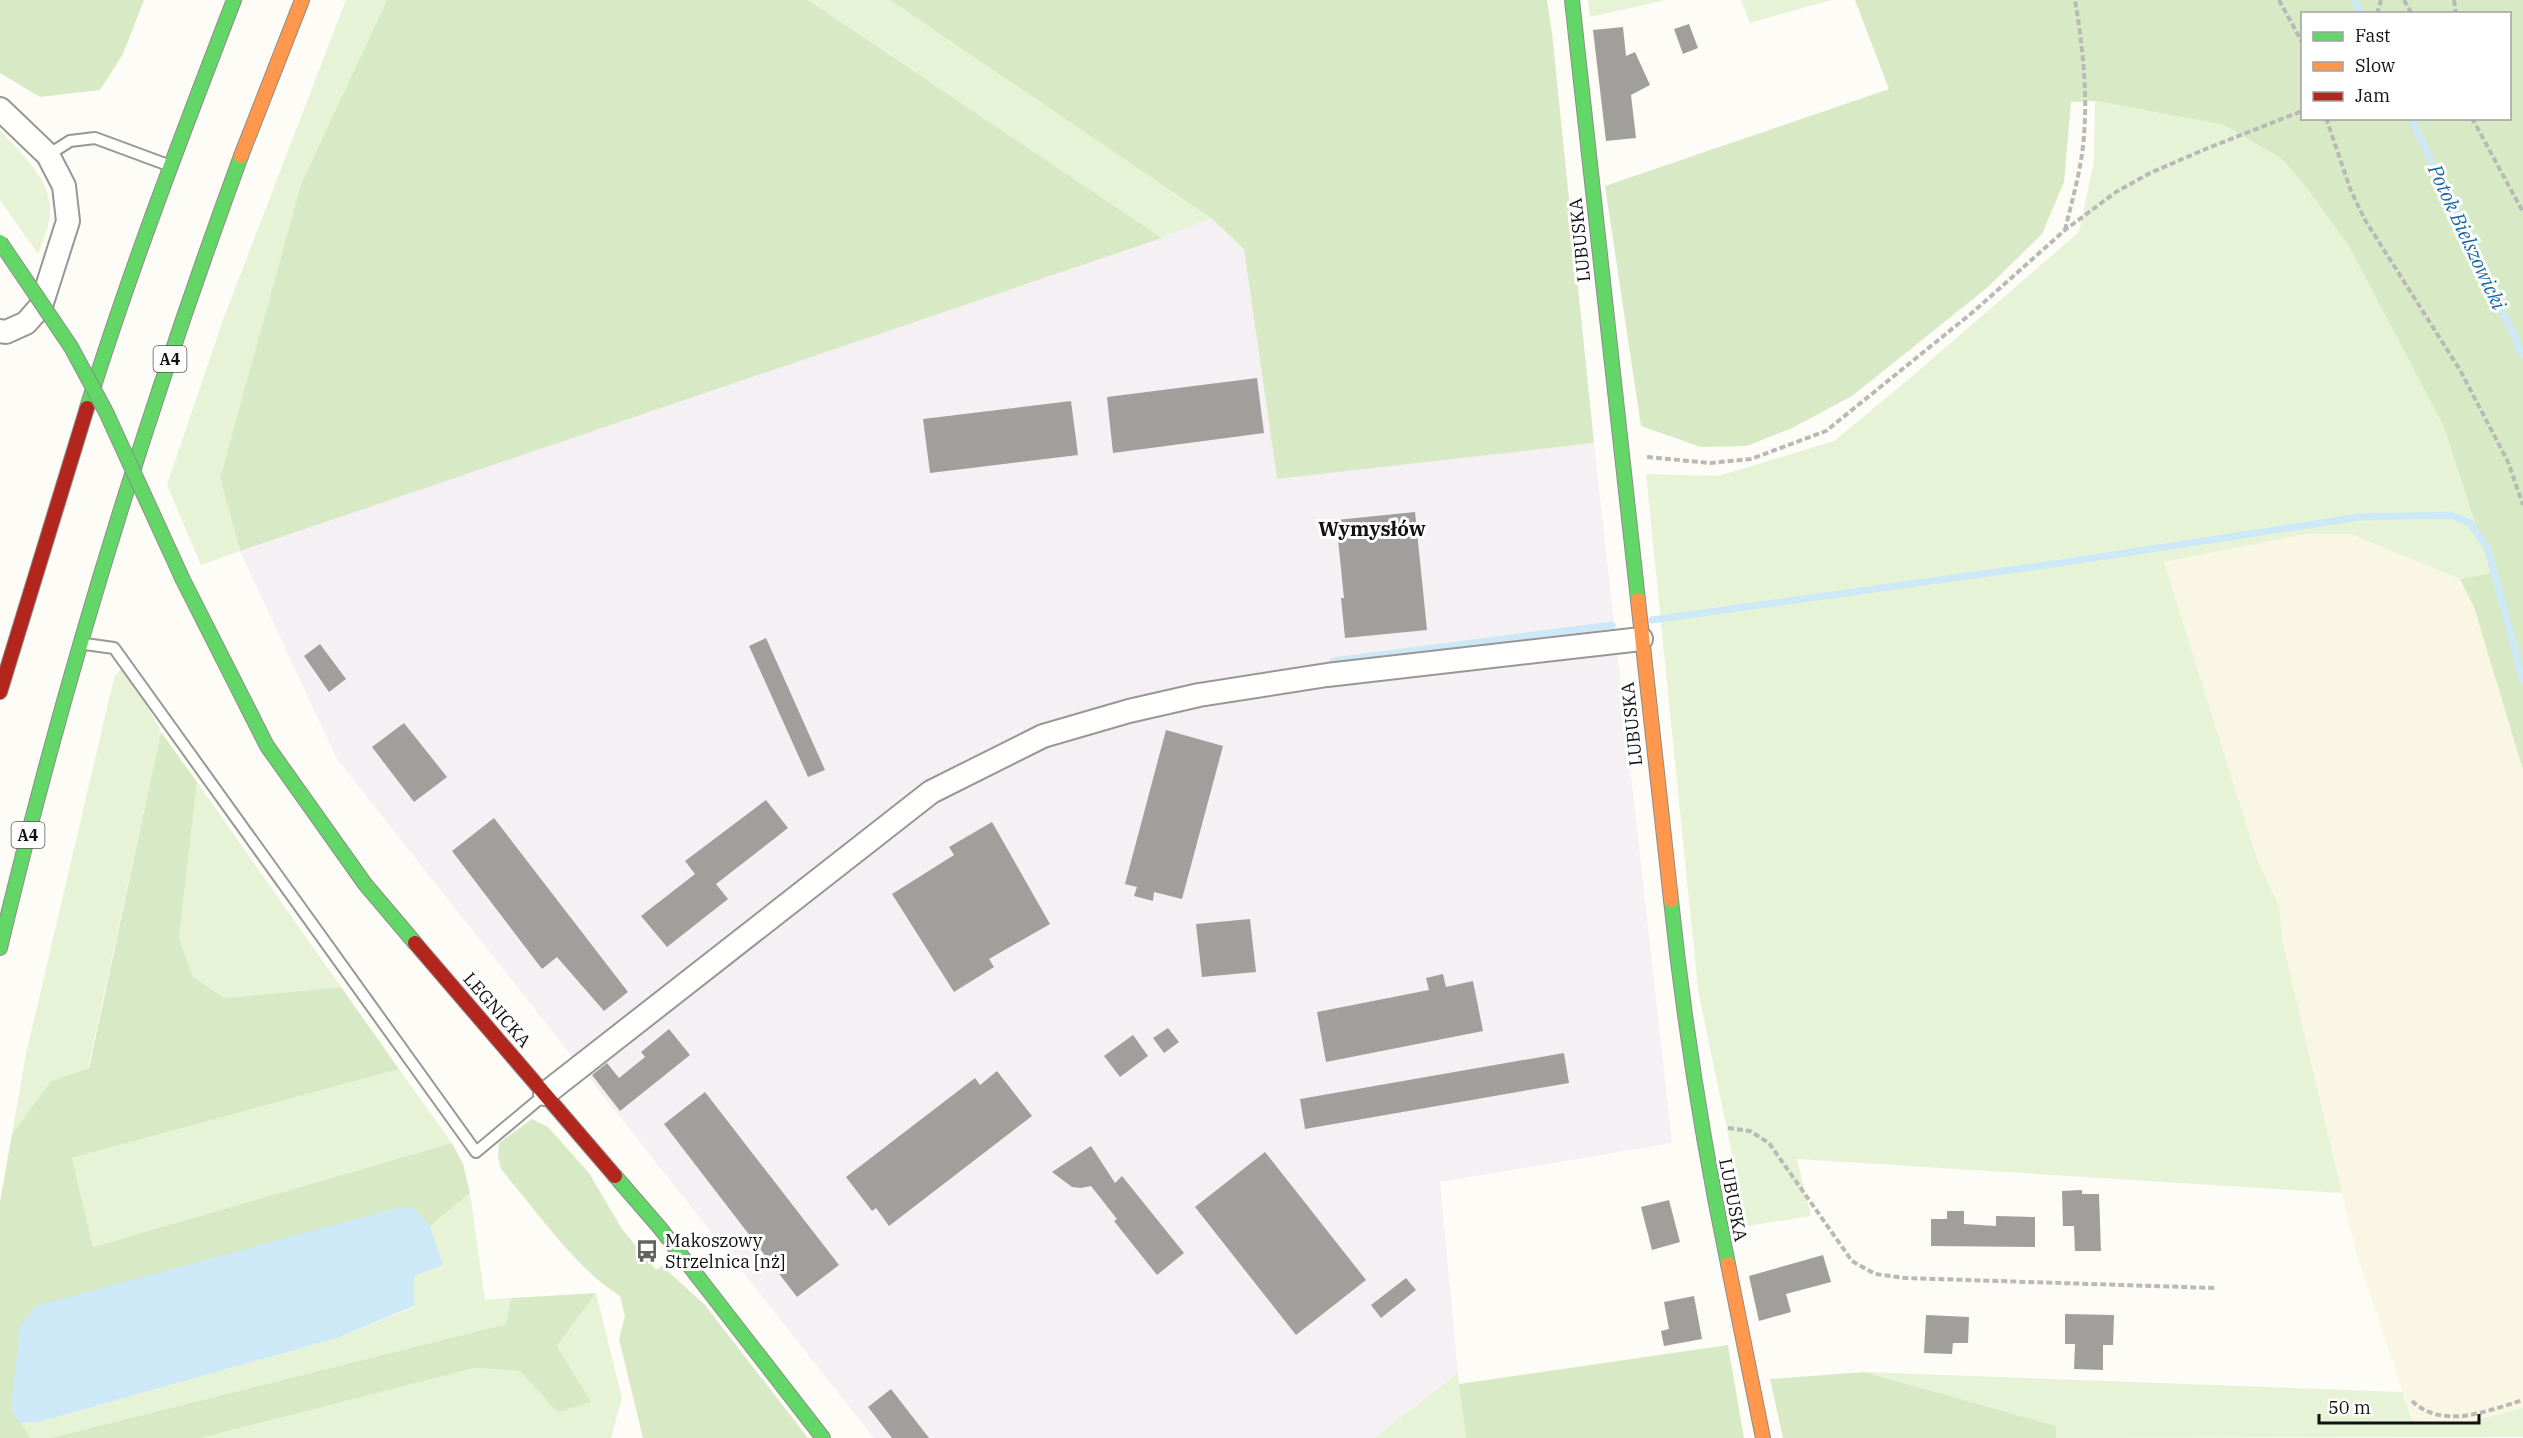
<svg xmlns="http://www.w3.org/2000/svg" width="2523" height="1438" viewBox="0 0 2523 1438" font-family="'IBM Plex Serif',serif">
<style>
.industrial{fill:#f5f0f3}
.farmland{fill:#f9f7e4}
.green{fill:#e7f3d7}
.forest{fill:#d8eac5;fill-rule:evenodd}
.water{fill:#cde8f7}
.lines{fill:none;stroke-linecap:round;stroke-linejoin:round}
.stream{stroke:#cde8f7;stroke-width:7}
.building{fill:#a19f9c}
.lane-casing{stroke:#979795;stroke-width:14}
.street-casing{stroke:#979795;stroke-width:26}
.fast-casing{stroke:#8e8d8b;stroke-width:16}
.slow-casing{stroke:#8e8d8b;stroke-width:16}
.jam-casing{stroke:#8e8d8b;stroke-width:16}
.path{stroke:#b9b9b8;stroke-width:4;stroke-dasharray:6 3;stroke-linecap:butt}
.lane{stroke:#fffffe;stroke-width:10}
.street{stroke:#fffffe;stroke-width:22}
.fast{stroke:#63d668;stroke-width:14}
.slow{stroke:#ff974d;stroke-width:14}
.jam{stroke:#b3261e;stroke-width:14}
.fast-bridge-casing{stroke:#8e8d8b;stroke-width:16;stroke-linecap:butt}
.fast-bridge{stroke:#63d668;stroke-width:14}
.labels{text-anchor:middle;stroke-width:6;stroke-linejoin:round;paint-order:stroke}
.shield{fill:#fff;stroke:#585858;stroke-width:1.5}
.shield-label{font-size:16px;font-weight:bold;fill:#111}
.street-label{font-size:18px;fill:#111;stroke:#fff}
.poi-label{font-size:18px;fill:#111;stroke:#fff;text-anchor:start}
.water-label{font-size:20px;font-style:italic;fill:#1768a6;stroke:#fff}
.neighbourhood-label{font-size:20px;font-weight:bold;fill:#111;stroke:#fff}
</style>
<rect width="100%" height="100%" fill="#fdfcf7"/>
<!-- industrial -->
<polygon class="industrial" points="1211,218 1244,249 1277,479 1594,443 1672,1143 1440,1182 1458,1373 1374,1438 874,1438 337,759 240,551 1162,238"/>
<!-- farmland -->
<polygon class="farmland" points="2307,534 2351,534 2460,579 2474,607 2523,770 2523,1408 2460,1424 2412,1420 2356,1252 2283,944 2279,906 2257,859 2164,562"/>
<!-- green -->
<g class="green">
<polygon points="346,0 387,0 301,184 220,478 240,551 201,565 167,485 223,320"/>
<polygon points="808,0 890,0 1211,218 1162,238"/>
<polygon points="1588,0 1666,0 1590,17"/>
<polygon points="1741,0 1831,0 1750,23"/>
<polygon points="2095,101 2224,125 2283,160 2309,191 2349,245 2444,427 2491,573 2460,579 2351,534 2307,534 2164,562 2257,859 2279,906 2283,944 2342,1193 1797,1159 1811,1216 1747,1226 1698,990 1646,474 1718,476 1834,441 1909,379 2079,232 2094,161"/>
<path d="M0,130C19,152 49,177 50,208C51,224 43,240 38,254L0,200Z"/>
<polygon points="121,668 139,691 161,732 88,1068 51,1081 12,1134 26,1054 114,678"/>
<polygon points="197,782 341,987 224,998 193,977 179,938"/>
<polygon points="399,1069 452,1143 93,1247 72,1158"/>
<polygon points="470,1193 485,1300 511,1298 506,1324 50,1438 31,1438 19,1423 39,1422 337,1338 414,1307 414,1276 443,1265 430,1226"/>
<polygon points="596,1293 622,1398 611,1438 201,1438 475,1368 520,1371 558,1413 590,1402 557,1346"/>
<polygon points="1864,1372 2402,1392 2412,1420 2460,1424 2523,1408 2523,1437 2056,1438 2055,1426"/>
<polygon points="1458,1373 1466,1438 1374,1438"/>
</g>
<!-- forest -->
<g class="forest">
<polygon points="0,0 144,0 123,54 100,90 40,97 0,73"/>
<polygon points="387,0 808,0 1162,238 240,551 220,478 301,184"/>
<polygon points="890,0 1547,0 1552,33 1594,443 1277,479 1244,249 1211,218"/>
<path d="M1855,0H2523V770L2474,607L2460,579L2491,573L2444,427L2349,246L2309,191L2283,160L2224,125L2096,101L2071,102L2064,182L2042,234L1988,287L1852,396L1792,428L1747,446L1701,447L1641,426L1605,186L1889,89ZM2302,14H2510V118H2302Z"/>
<polygon points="161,732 197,782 179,938 193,977 224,998 341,987 399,1069 72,1158 93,1247 452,1143 463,1164 470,1193 430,1226 415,1209 11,1409 31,1438 0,1438 0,1202 12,1134 51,1081 89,1068"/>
<path d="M532,1119L548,1127L589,1173L622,1229L656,1270L662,1266L705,1305L808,1438H643L619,1339L625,1316L620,1296C576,1269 535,1209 501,1169L498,1157L499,1143Z"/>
<polygon points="596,1293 557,1346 591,1402 558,1413 520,1371 475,1368 201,1438 50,1438 506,1324 511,1298"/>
<polygon points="1728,1345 1744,1438 1466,1438 1459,1384"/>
<polygon points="1864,1372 2056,1426 2056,1438 1783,1438 1770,1379"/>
</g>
<!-- water -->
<polygon class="water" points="400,1207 415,1209 430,1226 443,1265 414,1276 414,1306 337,1338 39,1422 19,1423 11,1409 20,1326 36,1306"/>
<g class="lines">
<!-- stream -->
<g class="stream">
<polyline points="2354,0 2361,14"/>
<polyline points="2411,118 2523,355"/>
<polyline points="1652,620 2054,564 2360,517 2451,515 2470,523 2488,549 2523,680"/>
<polyline points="1333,661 1612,625"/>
</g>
</g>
<!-- building -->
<g class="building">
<polygon points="1689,24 1698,48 1683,54 1674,29"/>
<polygon points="1623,27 1626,56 1635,52 1650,85 1631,95 1636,138 1606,141 1593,30"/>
<polygon points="1257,378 1264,433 1113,453 1107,397"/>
<polygon points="1071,401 1078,455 930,473 923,419"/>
<polygon points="1415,512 1427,630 1345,638 1341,598 1344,598 1336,520"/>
<polygon points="766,638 825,770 808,777 749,646"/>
<polygon points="320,644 346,679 329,692 304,656"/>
<polygon points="404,723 447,777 414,802 372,747"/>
<polygon points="1166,730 1223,746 1182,899 1154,892 1153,901 1134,896 1137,887 1125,884"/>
<polygon points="766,800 788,828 716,884 728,899 667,947 641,916 695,874 685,861"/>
<polygon points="494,818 628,992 604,1011 557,957 542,969 452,851"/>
<polygon points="992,822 1050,924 989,959 994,967 954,992 892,894 954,855 949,847"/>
<polygon points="1250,919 1256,972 1202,977 1196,924"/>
<polygon points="1443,974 1446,987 1473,981 1483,1031 1326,1062 1317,1012 1429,990 1426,978"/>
<polygon points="1168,1028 1179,1042 1164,1053 1153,1038"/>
<polygon points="669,1029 690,1055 620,1111 592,1075 607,1063 619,1078 645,1057 641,1052"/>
<polygon points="1133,1035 1148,1056 1120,1077 1104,1056"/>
<polygon points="1564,1053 1569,1083 1305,1129 1300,1099"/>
<polygon points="997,1071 1032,1116 889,1226 876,1208 872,1211 846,1177 975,1078 980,1085"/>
<polygon points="705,1092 839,1265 797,1297 664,1124"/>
<polygon points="1091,1146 1115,1183 1122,1176 1184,1253 1157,1275 1114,1221 1117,1219 1091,1186 1081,1188 1072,1187 1052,1172"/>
<polygon points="1265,1152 1366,1280 1296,1335 1195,1207"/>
<polygon points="2082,1190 2082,1194 2099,1194 2101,1251 2075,1251 2074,1226 2063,1226 2062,1191"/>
<polygon points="1669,1200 1680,1242 1652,1250 1641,1207"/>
<polygon points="1947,1211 1964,1211 1964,1224 1996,1226 1996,1216 2035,1217 2035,1247 1931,1246 1931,1219 1947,1219"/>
<polygon points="1823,1255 1831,1282 1786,1294 1791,1312 1759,1321 1749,1276"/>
<polygon points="1406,1278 1416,1290 1381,1318 1371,1305"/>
<polygon points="1694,1296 1702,1339 1664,1346 1661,1331 1669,1329 1664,1302"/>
<polygon points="2065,1314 2114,1315 2113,1345 2103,1345 2103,1370 2074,1369 2075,1344 2065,1344"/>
<polygon points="1926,1315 1969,1317 1968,1343 1953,1343 1952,1354 1924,1353"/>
<polygon points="891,1389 929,1438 892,1438 868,1407"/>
</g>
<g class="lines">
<!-- lane casing -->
<g class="lane-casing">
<g id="lane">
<polyline points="48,155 70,141 95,138 168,165"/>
<polyline points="85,644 114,648 476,1152 543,1096"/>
</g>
</g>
<!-- street casing -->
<g class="street-casing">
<g id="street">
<polyline points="0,109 48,155 64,186 68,221 41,306 26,323 6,332 0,331"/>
<polyline points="545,1094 931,792 1043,736 1129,711 1199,695 1327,675 1641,639"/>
</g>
</g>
<!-- fast casing -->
<g class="fast-casing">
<g id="fast">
<polyline points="1572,0 1638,600"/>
<path d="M87,408C130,270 182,135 234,0"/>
<polyline points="183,580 267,746 365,884 415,943"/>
<path d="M1671,900C1684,1023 1703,1143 1728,1264"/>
<path d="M0,948C64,679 146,415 241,156"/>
<polyline points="615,1176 660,1228 823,1438"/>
</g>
</g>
<!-- slow casing -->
<g class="slow-casing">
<g id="slow">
<polyline points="241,156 302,0"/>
<polyline points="1638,600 1671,900"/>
<polyline points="1728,1264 1763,1438"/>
</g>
</g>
<!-- jam casing -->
<g class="jam-casing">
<g id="jam">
<polyline points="0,692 87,408"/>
<polyline points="415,943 615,1176"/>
</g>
</g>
<!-- path -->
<g class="path">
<polyline points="2279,0 2302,42"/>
<polyline points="2404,0 2412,14"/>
<polyline points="2454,0 2456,14"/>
<polyline points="2377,14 2381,0"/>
<polyline points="2326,118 2351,191 2365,220 2460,370 2508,462 2523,505"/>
<polyline points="2472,118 2523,212"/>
<path d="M2065,230C2070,209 2076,188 2080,166C2090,113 2084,53 2075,0"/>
<polyline points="1647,457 1710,463 1751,459 1826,431 1973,312 2065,230 2116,192 2150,173 2208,148 2302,111"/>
<polyline points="1728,1128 1750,1131 1769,1143 1852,1261 1875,1274 1905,1278 2215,1288"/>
<path d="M2412,1401C2443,1430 2487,1411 2523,1400"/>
</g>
<!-- lane -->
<use href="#lane" class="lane"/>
<!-- street -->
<use href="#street" class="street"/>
<!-- fast -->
<use href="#fast" class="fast"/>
<!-- slow -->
<use href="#slow" class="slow"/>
<!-- jam -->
<use href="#jam" class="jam"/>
<!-- fast-bridge casing -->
<g class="fast-bridge-casing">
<polyline id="fast-bridge" points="0,242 71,347 106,412 183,580"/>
</g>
<!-- fast-bridge -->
<use href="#fast-bridge" class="fast-bridge"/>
</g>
<!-- icons -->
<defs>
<g id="bus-bare" transform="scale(1.8)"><path d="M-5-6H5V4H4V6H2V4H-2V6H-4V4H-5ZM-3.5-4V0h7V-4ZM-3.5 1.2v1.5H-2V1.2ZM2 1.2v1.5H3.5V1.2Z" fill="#646362" stroke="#fff" stroke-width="2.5" paint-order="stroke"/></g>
</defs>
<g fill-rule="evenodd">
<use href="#bus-bare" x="647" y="1251"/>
</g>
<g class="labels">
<!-- shield labels -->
<g class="shield">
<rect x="153.5" y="346" width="33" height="26" rx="4.5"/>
<rect x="11.5" y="822" width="33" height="26" rx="4.5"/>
</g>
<g class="shield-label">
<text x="170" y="365">A4</text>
<text x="28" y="841">A4</text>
</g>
<!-- street labels -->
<g class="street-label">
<text transform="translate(1580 240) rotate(-96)" y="6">LUBUSKA</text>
<text transform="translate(1632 724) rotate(-96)" y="6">LUBUSKA</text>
<text transform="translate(497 1010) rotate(49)" y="6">LEGNICKA</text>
<text transform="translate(1733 1200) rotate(79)" y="6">LUBUSKA</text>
</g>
<!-- poi labels -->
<g class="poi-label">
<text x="665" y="1247">Makoszowy<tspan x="665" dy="21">Strzelnica [nż]</tspan></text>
</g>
<!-- water labels -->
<g class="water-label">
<text transform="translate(2467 237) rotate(65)" y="7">Potok Bielszowicki</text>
</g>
<!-- neighbourhood labels -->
<g class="neighbourhood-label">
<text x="1372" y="536">Wymysłów</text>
</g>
</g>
<!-- legend -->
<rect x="2301" y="12" width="210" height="108" fill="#ffffff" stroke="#a0a0a0" stroke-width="1.5"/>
<rect x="2313" y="32" width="30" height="9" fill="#63d668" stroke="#a0a0a0" stroke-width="1.5"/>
<text x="2355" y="42" font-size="18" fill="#111111">Fast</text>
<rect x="2313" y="62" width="30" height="9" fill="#ff974d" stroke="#a0a0a0" stroke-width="1.5"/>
<text x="2355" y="72" font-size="18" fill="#111111">Slow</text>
<rect x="2313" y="92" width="30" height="9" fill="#b3261e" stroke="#a0a0a0" stroke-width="1.5"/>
<text x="2355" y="102" font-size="18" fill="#111111">Jam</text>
<!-- scale -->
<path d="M2319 1414v9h160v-9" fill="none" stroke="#111111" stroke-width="3"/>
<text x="2328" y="1414" font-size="18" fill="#111111" stroke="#ffffff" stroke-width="4.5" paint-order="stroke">50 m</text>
</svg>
